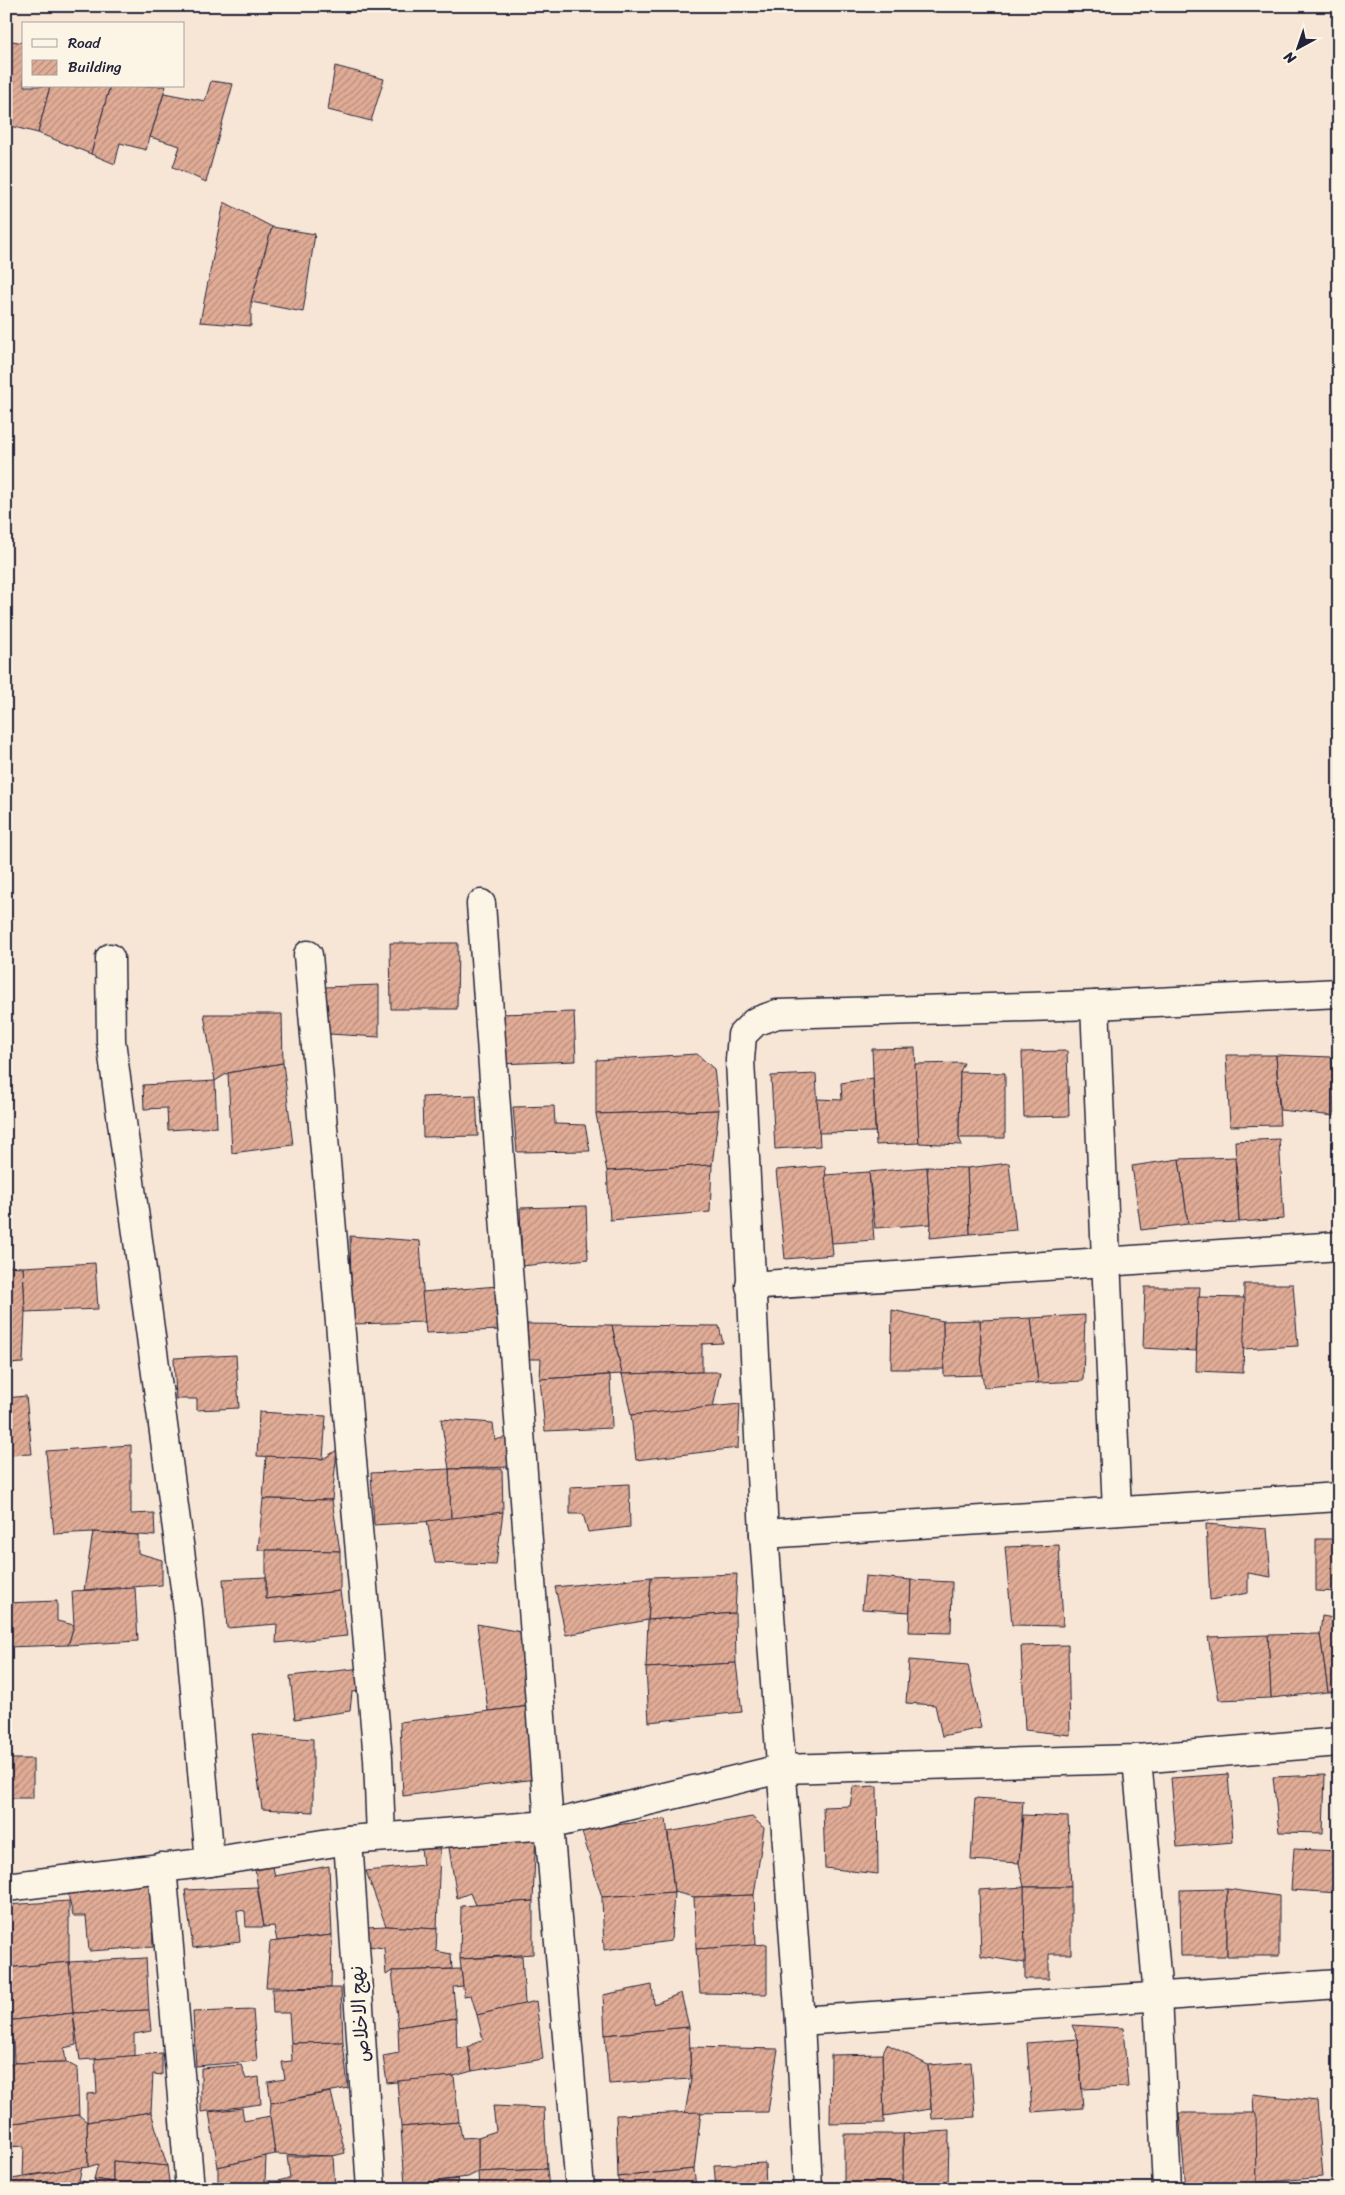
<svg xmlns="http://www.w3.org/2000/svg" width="1345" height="2195" viewBox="0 0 1345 2195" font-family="Sriracha,'Playpen Sans Arabic',sans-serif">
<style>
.building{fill:url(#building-hatch);stroke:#22223b}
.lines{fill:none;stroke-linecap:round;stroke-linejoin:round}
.minor-casing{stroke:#22223b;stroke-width:31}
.minor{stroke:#fcf5e5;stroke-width:28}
.labels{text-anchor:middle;stroke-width:4.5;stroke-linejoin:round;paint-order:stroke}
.street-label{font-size:19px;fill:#22223b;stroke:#fcf5e5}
</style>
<defs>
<pattern id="building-hatch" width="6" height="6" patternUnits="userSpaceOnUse" patternTransform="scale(1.25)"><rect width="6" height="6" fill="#e1ac96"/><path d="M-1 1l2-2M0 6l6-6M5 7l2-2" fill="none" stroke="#b68c7c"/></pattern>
</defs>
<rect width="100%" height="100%" fill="#f7e6d5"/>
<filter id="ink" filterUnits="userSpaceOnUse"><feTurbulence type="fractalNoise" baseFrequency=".02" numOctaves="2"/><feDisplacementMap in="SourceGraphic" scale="10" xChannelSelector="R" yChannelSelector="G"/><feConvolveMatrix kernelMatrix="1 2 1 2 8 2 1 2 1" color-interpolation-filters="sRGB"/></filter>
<g filter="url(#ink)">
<!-- building -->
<g class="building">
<polygon points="6,40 24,43 24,86 50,86 38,133 6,125"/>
<polygon points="335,66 384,79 371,121 328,110"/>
<polygon points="211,81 233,84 206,182 173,167 180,146 150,137 164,93 205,101"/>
<polygon points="50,86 110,86 91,154 38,133"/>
<polygon points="110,86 166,86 146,150 120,143 115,164 91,154"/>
<polygon points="224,202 272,227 251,302 251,326 200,322"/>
<polygon points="272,227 315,234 303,312 251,302"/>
<polygon points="390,943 458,943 457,1009 391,1009"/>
<polygon points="379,985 379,1037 329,1034 325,987"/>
<polygon points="574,1012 576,1061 499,1064 497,1014"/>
<polygon points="204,1014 282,1014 283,1063 228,1073 215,1081"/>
<polygon points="915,1048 919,1143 876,1145 872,1049"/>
<polygon points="1067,1051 1069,1116 1024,1117 1022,1052"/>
<polygon points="697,1054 714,1069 719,1110 596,1114 596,1060"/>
<polygon points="1226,1055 1276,1055 1280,1125 1230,1126"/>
<polygon points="1276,1055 1332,1057 1334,1116 1280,1110"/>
<polygon points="283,1063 293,1145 232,1153 228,1073"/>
<polygon points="964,1063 960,1072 959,1138 962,1145 919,1143 915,1064"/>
<polygon points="960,1072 1005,1073 1005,1138 959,1138"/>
<polygon points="816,1074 820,1146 775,1149 771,1076"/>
<polygon points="873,1078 875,1132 819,1133 817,1099 842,1100 841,1083"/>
<polygon points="215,1081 217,1127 168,1130 167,1108 144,1109 143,1085"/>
<polygon points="476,1095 478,1136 423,1137 422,1097"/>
<polygon points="554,1106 555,1124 585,1125 590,1151 517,1152 513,1107"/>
<polygon points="719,1110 712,1165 607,1171 596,1114"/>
<polygon points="1279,1139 1284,1219 1239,1222 1235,1141"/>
<polygon points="1235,1157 1239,1222 1188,1224 1179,1159"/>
<polygon points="1179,1159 1188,1224 1141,1230 1132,1166"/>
<polygon points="1009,1163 1016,1230 970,1234 967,1168"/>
<polygon points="712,1165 710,1212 610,1220 607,1171"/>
<polygon points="825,1166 833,1255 785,1259 776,1170"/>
<polygon points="927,1167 931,1224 875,1228 869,1172"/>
<polygon points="927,1167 967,1168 970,1234 930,1238 931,1224"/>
<polygon points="869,1172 874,1240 832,1243 825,1175"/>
<polygon points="586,1206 588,1259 522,1266 520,1208"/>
<polygon points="350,1236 420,1241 425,1322 352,1324"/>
<polygon points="95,1263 98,1309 25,1312 23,1267"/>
<polygon points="6,1266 23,1267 25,1312 23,1363 6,1364"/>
<polygon points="1244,1284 1293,1284 1298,1346 1243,1349"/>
<polygon points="498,1286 501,1330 426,1333 422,1292"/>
<polygon points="1145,1287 1200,1287 1196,1351 1143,1348"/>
<polygon points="1198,1297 1245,1298 1243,1373 1196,1371"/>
<polygon points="892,1310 943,1321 944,1369 891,1369"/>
<polygon points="1085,1315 1083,1381 1038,1383 1031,1318"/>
<polygon points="1031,1318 1038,1383 984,1387 982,1375 980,1320"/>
<polygon points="980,1320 982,1375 944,1376 943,1321"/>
<polygon points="527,1324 612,1325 622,1374 540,1379 541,1359 529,1359"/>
<polygon points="612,1325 719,1326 723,1343 702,1344 702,1372 622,1374"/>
<polygon points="236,1355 239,1408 197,1410 197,1399 176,1399 174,1358"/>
<polygon points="702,1372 720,1372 713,1408 631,1415 622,1374"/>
<polygon points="610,1375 612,1428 545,1431 540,1379"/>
<polygon points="26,1396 32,1454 6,1455 6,1398"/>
<polygon points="740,1404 738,1448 636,1460 631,1415"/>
<polygon points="259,1412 326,1416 323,1459 257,1456"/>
<polygon points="441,1419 493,1423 495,1440 507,1437 509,1467 449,1469"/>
<polygon points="131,1445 131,1514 154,1513 155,1536 93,1532 54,1534 46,1451"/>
<polygon points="337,1450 332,1500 263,1499 266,1456 323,1459"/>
<polygon points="449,1469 502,1469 503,1512 451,1520"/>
<polygon points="449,1469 451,1520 374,1525 371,1473"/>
<polygon points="629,1484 630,1527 588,1532 583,1514 570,1514 570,1487"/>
<polygon points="263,1499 332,1500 340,1551 258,1550"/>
<polygon points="503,1512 496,1565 435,1563 427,1521"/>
<polygon points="1206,1524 1267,1529 1271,1577 1248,1573 1248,1593 1210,1600"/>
<polygon points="93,1532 138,1535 138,1553 162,1560 162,1585 84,1590"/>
<polygon points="1316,1539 1339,1539 1339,1592 1316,1591"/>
<polygon points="1059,1545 1063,1626 1012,1625 1005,1547"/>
<polygon points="266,1550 340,1551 340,1591 266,1599"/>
<polygon points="737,1574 735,1613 648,1620 651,1577"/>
<polygon points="865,1576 911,1580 910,1612 862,1609"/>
<polygon points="266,1577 266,1599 340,1591 347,1636 276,1643 277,1624 227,1628 223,1579"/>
<polygon points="651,1577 648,1620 566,1635 555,1587"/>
<polygon points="911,1580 952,1582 951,1633 909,1632"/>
<polygon points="135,1588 138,1641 68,1645 74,1625 72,1591"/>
<polygon points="57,1601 57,1621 74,1625 68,1645 6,1647 6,1603"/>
<polygon points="735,1613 736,1663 646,1668 648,1620"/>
<polygon points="1322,1616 1339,1619 1339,1692 1328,1692 1320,1634"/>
<polygon points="477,1624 532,1634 539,1705 488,1711"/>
<polygon points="1320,1634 1328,1692 1271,1698 1268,1635"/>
<polygon points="1268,1635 1271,1698 1219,1700 1208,1637"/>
<polygon points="1068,1645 1070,1735 1025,1730 1021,1646"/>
<polygon points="909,1660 968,1665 981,1728 942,1736 935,1705 906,1703"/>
<polygon points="736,1663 742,1712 649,1722 646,1668"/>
<polygon points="362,1668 362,1691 352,1692 350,1711 295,1719 290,1676"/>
<polygon points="539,1705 543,1778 403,1796 400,1722"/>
<polygon points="252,1734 313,1739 313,1812 262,1809"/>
<rect x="6" y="1759" width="27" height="39"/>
<polygon points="1228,1774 1233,1842 1177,1847 1171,1778"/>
<polygon points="1325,1775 1323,1833 1279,1832 1273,1777"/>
<polygon points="1337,1775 1339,1775 1338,1820"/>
<polygon points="877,1786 878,1874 825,1868 823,1807 850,1806 853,1787"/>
<polygon points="975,1798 1023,1801 1019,1863 971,1860"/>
<polygon points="1023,1815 1068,1817 1071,1887 1024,1887 1019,1863"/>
<polygon points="752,1817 764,1828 754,1895 694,1897 674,1892 668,1832"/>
<polygon points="666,1819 674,1892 602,1897 581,1829"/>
<polygon points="536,1830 533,1901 475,1905 470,1893 457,1898 449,1848"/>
<polygon points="421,1848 440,1849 437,1929 386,1926 366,1871 423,1865"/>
<polygon points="1294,1849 1339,1851 1339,1893 1291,1890"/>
<polygon points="254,1863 272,1863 275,1876 329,1866 332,1935 277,1941 274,1926 264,1927"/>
<polygon points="151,1880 153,1947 89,1951 86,1916 73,1916 66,1885"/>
<polygon points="257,1887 264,1927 246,1927 245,1911 237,1910 240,1942 193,1948 185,1890"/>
<polygon points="1024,1887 1071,1887 1071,1954 1049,1954 1049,1979 1025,1979"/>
<polygon points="1024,1887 1025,1963 981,1956 979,1890"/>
<polygon points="1227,1889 1227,1956 1181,1956 1180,1890"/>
<polygon points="1227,1889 1279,1896 1279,1956 1227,1956"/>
<polygon points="674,1892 671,1941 604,1950 602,1897"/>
<polygon points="754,1895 756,1946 696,1949 694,1897"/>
<polygon points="69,1901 69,1962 6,1968 6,1905"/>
<polygon points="533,1901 533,1954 460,1959 461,1906"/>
<polygon points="386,1926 437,1929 436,1951 451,1954 452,1969 392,1971 386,1975 384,1948 367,1946 366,1927"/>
<polygon points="332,1935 331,1988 266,1987 270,1942"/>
<polygon points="767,1944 767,1994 700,1993 696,1949"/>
<polygon points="522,1956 525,2004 477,2015 471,1995 464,1996 460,1959"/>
<polygon points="146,1958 149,2010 73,2013 69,1962"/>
<polygon points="69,1962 73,2013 6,2021 6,1968"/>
<polygon points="461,1969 463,1986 453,1987 456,2018 398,2027 392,1971"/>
<polygon points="652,1985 654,2004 681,1993 689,2027 605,2035 603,1995"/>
<polygon points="341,1988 343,2042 291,2043 289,2013 273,2013 272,1989"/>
<polygon points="536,2001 543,2059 472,2071 468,2047 483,2039 477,2015"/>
<polygon points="149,2010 151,2031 134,2034 134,2056 80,2060 73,2013"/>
<polygon points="253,2010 257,2061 196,2066 193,2012"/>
<polygon points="73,2013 76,2045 64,2048 66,2062 14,2063 13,2040 6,2041 6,2021"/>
<polygon points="456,2018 457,2048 468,2047 472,2071 454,2076 387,2083 383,2056 399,2053 398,2027"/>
<polygon points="1072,2025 1123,2028 1128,2087 1082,2089 1078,2039"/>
<polygon points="689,2027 691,2079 609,2084 605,2035"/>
<polygon points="1078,2039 1083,2108 1032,2112 1027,2043"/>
<polygon points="343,2042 348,2088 271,2103 268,2082 285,2079 282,2062 292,2061 291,2043"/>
<polygon points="887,2044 928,2065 931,2109 884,2116 882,2054"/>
<polygon points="690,2047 778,2049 768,2112 685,2113 691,2079"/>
<polygon points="162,2053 162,2075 153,2074 151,2112 87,2122 87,2094 97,2093 95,2059"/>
<polygon points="882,2054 884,2123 830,2124 831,2055"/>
<polygon points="66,2062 77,2068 79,2115 6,2124 6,2066 14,2063"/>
<polygon points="971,2062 975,2117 932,2119 928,2065"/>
<polygon points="241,2065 246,2079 259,2077 261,2104 201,2112 201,2068"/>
<polygon points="454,2076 459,2122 401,2127 397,2081"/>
<polygon points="331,2092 345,2153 333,2156 275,2154 270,2116 271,2103"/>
<polygon points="1253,2094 1317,2101 1323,2177 1257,2183"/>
<polygon points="493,2106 544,2108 547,2169 478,2172 478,2137 496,2131"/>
<polygon points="242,2108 244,2121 270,2116 275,2154 218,2167 209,2112"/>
<polygon points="151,2112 167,2166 113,2161 113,2182 94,2179 98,2164 88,2167 87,2122"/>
<polygon points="701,2112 694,2169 618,2177 616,2115"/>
<polygon points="1179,2113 1256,2113 1257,2189 1186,2189"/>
<polygon points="79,2115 87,2122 88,2167 23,2176 24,2146 6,2147 6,2124"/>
<polygon points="459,2122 462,2138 478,2137 478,2172 468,2177 405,2185 401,2127"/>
<polygon points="949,2131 948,2189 903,2189 903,2134"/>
<rect x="844" y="2134" width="59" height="55"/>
<polygon points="266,2156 265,2181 278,2181 279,2189 204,2189 204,2185 218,2183 218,2167"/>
<polygon points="287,2156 333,2156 335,2189 279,2189 278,2181 290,2178"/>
<polygon points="113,2161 167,2166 170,2189 97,2189 94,2179 113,2182"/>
<polygon points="765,2163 766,2189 716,2189 714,2165"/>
<polygon points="82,2167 79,2180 96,2186 97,2189 12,2189 12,2179"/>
<polygon points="547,2169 549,2189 479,2189 478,2172"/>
<polygon points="694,2169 696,2189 619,2189 618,2177"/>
<polygon points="458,2179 456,2187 469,2187 469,2189 396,2189 396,2186"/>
</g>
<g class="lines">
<!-- minor casing -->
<g class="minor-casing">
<g id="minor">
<polyline points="481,904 549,1825 580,2189"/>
<polyline points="308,955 378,1759 381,1837"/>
<polyline points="110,958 111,1041 188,1610 210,1862"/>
<polyline points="1095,1005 1117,1511"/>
<polyline points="750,1286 1339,1246"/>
<polyline points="764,1534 1339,1497"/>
<polyline points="1137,1759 1158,1996 1167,2189"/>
<polyline points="348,1840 371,2189"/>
<polyline points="162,1867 190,2189"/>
<polyline points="6,1887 210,1862 348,1840 549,1825 780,1769 1137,1759 1339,1742"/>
<polyline points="800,2021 1339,1984"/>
<polyline points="808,2189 800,2021 764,1534 740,1060 742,1035 755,1022 777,1014 1095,1005 1339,993"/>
</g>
</g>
<!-- minor -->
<use href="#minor" class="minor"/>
</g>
</g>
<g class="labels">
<!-- street labels -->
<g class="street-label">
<text transform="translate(359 2014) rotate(-94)" y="7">نهج الاخلاص</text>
</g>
</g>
<!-- margin -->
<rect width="1345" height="2195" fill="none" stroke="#fcf5e5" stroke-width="25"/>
<rect x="12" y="12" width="1320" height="2170" fill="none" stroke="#22223b" stroke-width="2" filter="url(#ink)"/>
<!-- legend -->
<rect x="22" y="22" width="162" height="65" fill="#fcf5e5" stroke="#a5a1a1"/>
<rect x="32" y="39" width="25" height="8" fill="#fcf5e5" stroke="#a5a1a1"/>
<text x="68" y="48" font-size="15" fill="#22223b">Road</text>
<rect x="32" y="60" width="25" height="15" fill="url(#building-hatch)" stroke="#a5a1a1"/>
<text x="68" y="72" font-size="15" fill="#22223b">Building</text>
<!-- north arrow -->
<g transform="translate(1298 48) rotate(220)" stroke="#fcf5e5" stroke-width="4" paint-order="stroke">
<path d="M0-4L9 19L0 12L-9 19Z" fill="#22223b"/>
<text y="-8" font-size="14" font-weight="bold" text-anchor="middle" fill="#22223b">N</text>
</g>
</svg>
